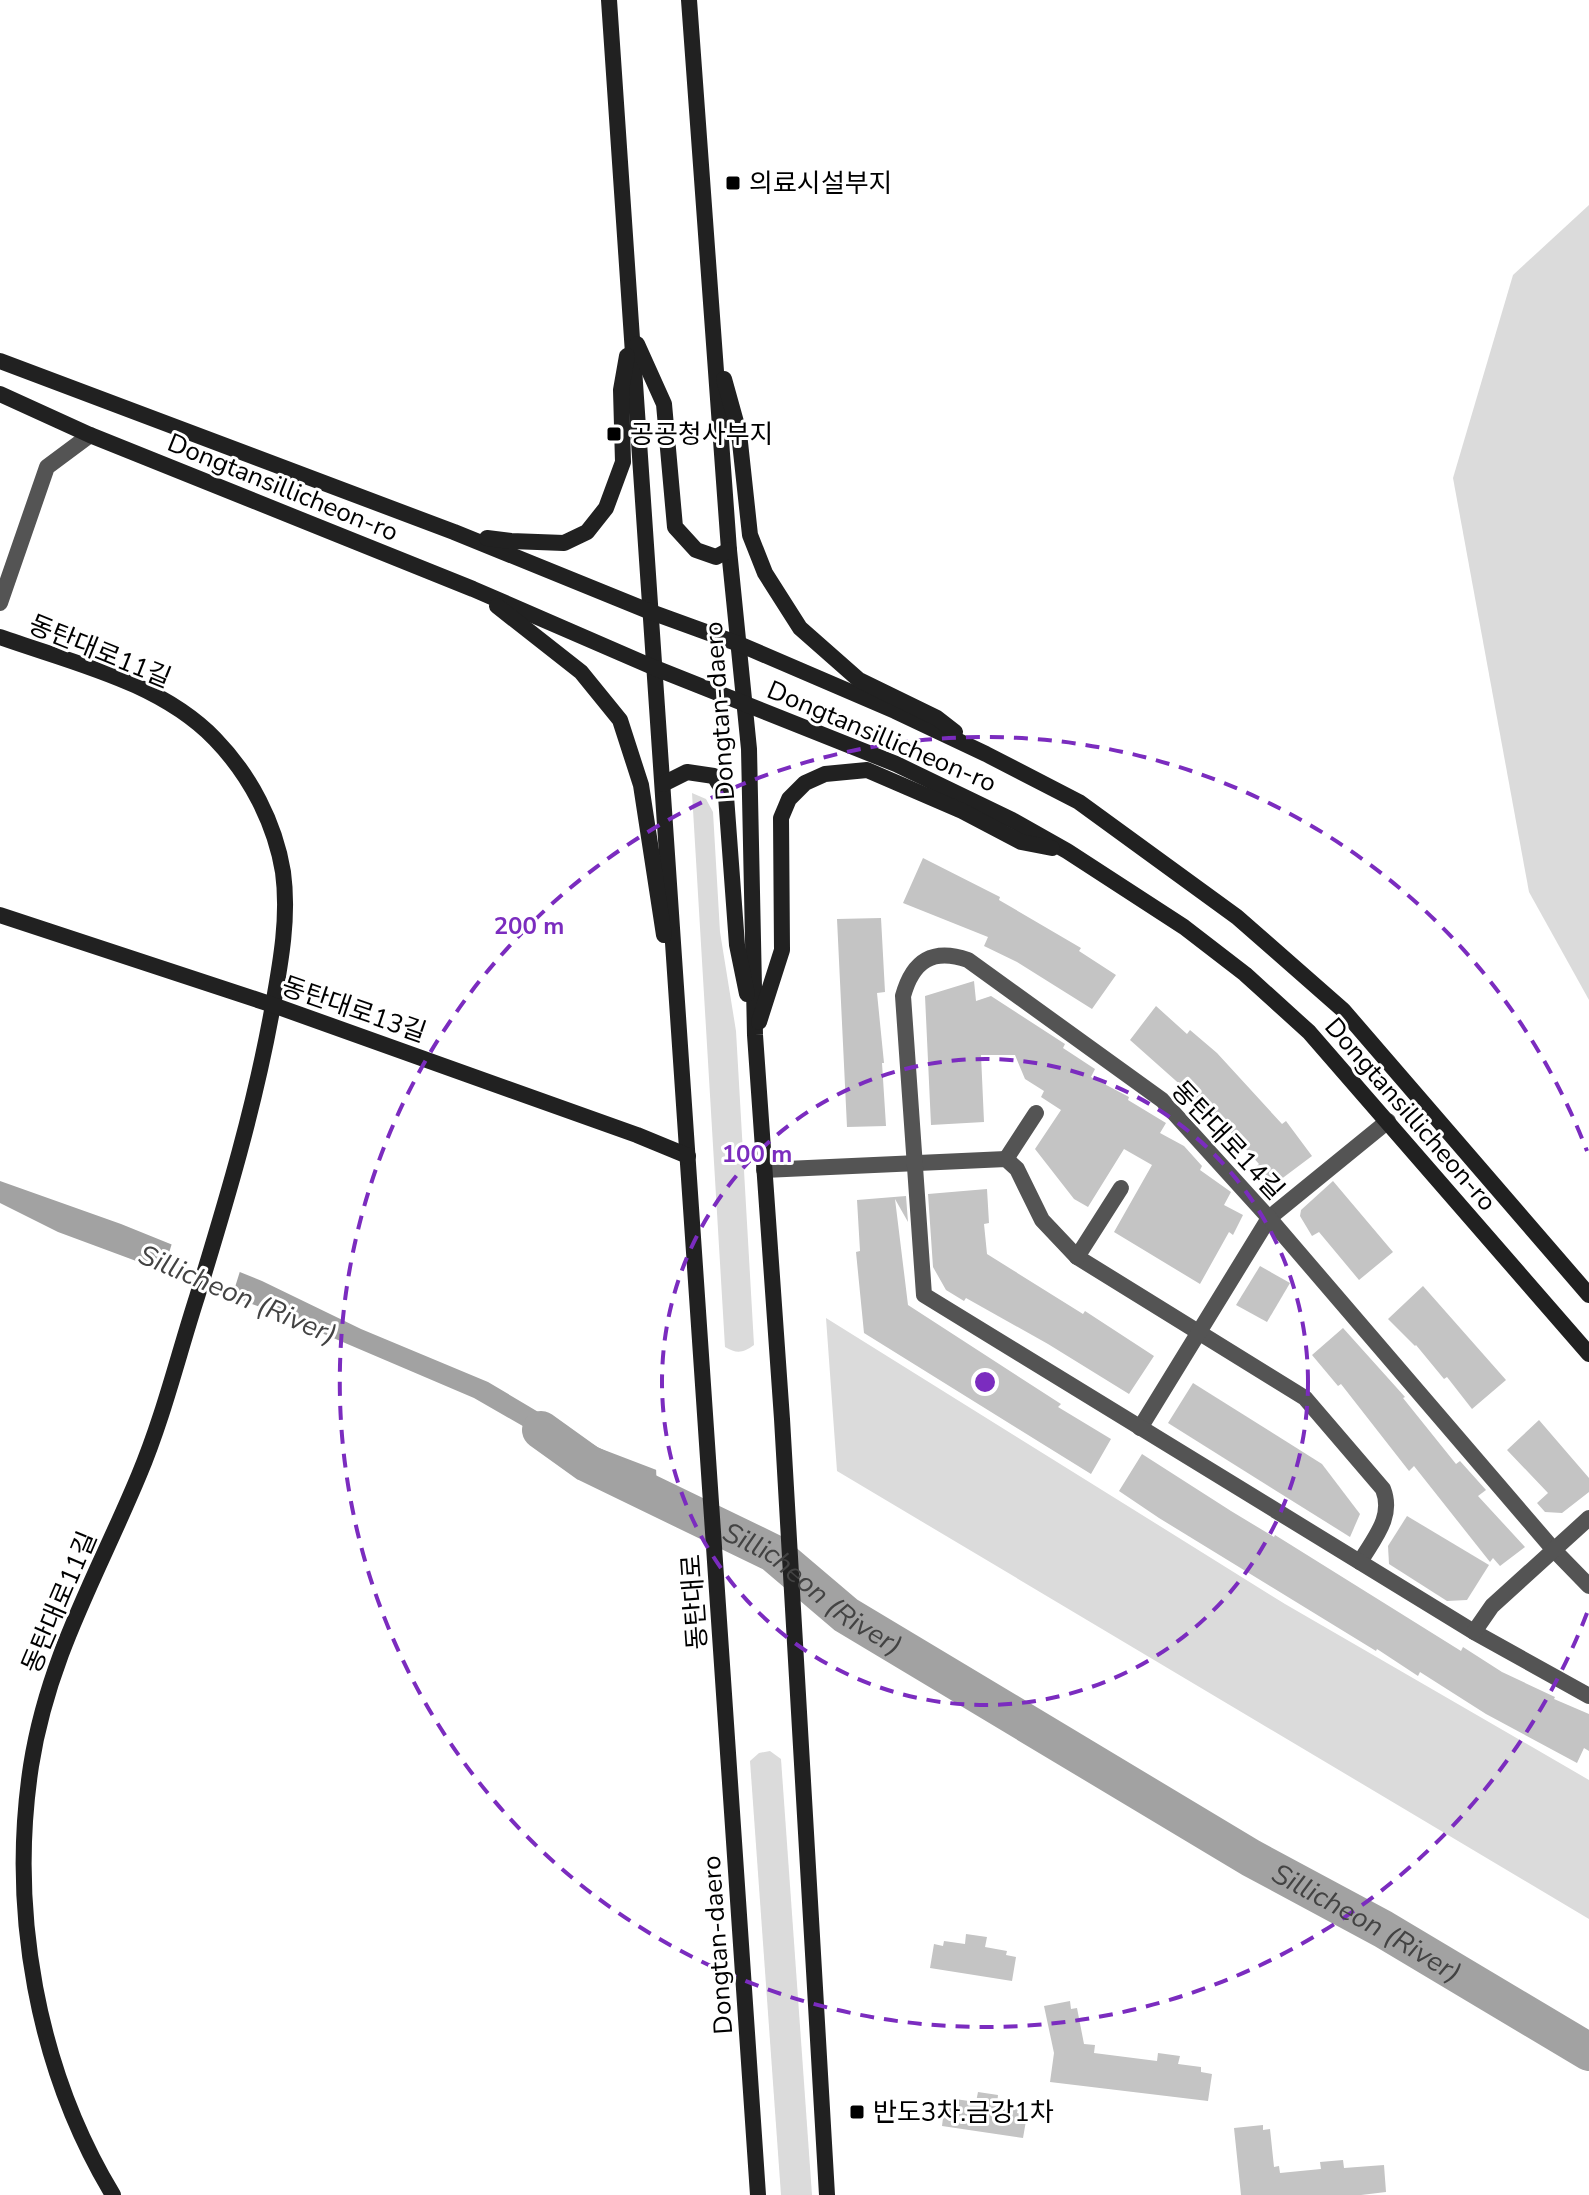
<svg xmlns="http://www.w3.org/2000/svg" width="1589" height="2195" viewBox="0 0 1589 2195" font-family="'Nunito Sans','Noto Sans KR',sans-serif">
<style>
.green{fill:#dbdbdb}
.water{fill:#a2a2a2}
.pier{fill:#fff}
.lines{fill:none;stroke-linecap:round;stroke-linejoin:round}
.river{stroke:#a2a2a2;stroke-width:38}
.building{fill:#c4c4c4}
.street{stroke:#545454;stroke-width:16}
.secondary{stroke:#212121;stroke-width:16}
.ring{fill:none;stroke:#7b2cbf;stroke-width:4;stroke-dasharray:14 10}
.poi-dot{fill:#000;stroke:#fff;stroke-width:3}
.labels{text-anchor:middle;stroke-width:6;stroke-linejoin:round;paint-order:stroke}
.poi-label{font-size:26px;fill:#000;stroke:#fff;text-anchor:start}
.street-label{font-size:26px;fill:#000;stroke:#fff}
.water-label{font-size:28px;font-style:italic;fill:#434343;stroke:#fff}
.centre{fill:#7b2cbf;stroke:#fff;stroke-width:4}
.ring-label{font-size:24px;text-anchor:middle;font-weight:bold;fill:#7b2cbf;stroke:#fff;stroke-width:6;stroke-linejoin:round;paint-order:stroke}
</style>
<rect width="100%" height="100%" fill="#fff"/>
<!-- green -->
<g class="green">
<polygon points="1589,205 1589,1000 1529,892 1453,478 1513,275"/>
<path d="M692,793L706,799L713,812L720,932L736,1031L754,1345C743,1353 737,1354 725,1347Z"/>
<polygon points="826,1318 1285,1604 1589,1780 1589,1919 837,1471"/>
<polygon points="770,1751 781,1759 812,2195 781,2195 750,1761 759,1753"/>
</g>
<!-- water -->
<polygon class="water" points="0,1181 121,1224 262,1281 361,1329 488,1382 599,1448 748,1505 746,1526 587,1463 474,1398 263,1308 58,1232 0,1203"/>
<!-- pier -->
<g class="pier">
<polygon points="173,1240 241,1268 231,1300 162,1275"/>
<polygon points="656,1466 751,1502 750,1527 745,1529 657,1495"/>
</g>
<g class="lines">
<!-- river -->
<path class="river" id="s1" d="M541,1430L587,1463L773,1553L846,1615L1251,1858L1383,1929L1589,2052"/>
</g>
<!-- building -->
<g class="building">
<polygon points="923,858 1000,897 999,900 1081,948 1079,951 1116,975 1092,1009 1017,962 984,946 988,937 903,903"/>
<polygon points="881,918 885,992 877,993 884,1063 882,1063 886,1126 847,1127 837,919"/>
<polygon points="974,981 976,1001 991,996 1065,1044 1063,1048 1095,1069 1091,1077 1129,1097 1128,1100 1166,1123 1160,1133 1184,1146 1202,1166 1200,1170 1231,1192 1224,1205 1243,1215 1233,1235 1229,1232 1200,1284 1114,1232 1152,1165 1124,1149 1088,1207 1074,1199 1035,1149 1061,1110 1041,1097 1044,1091 1025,1079 1015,1055 981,1055 984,1122 931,1125 925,996"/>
<polygon points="1156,1006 1187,1034 1190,1030 1217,1053 1282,1124 1286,1121 1312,1156 1276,1183 1263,1183 1252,1171 1259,1164 1220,1120 1130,1040"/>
<polygon points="1333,1181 1393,1252 1359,1280 1319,1232 1312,1236 1300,1216 1301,1210"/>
<polygon points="987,1189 989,1223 984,1224 987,1254 1083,1314 1085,1311 1154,1356 1129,1394 1048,1344 966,1298 964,1301 946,1290 933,1267 928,1194"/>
<polygon points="906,1196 908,1222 895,1199 908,1305 1061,1404 1058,1407 1111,1439 1091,1474 864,1333 856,1252 860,1251 857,1200"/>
<polygon points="1260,1266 1290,1283 1267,1322 1236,1305"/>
<polygon points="1423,1286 1506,1380 1472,1409 1447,1377 1444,1379 1416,1345 1415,1346 1388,1319"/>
<polygon points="1343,1328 1405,1397 1403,1398 1456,1464 1460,1461 1486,1490 1478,1496 1525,1547 1500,1566 1493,1558 1490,1562 1414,1466 1409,1471 1341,1384 1338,1386 1312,1355"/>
<polygon points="1193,1383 1322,1464 1360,1514 1350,1537 1168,1423"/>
<polygon points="1539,1420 1589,1478 1589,1492 1562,1513 1545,1512 1537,1503 1548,1493 1507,1450"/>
<polygon points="1142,1454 1231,1511 1274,1537 1275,1535 1461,1651 1463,1647 1502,1672 1555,1697 1554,1699 1589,1714 1589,1751 1584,1748 1577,1763 1486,1714 1420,1672 1418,1676 1377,1649 1376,1651 1159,1518 1119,1491"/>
<polygon points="1407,1516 1489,1565 1467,1600 1447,1601 1389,1564 1388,1546"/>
<polygon points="966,1934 987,1937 985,1947 1007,1951 1006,1955 1016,1957 1012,1981 930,1968 934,1944 943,1946 944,1941 965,1944"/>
<polygon points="1070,2001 1071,2009 1077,2008 1084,2044 1095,2045 1094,2053 1157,2061 1158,2053 1180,2056 1178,2064 1201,2067 1201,2072 1212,2074 1208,2101 1050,2082 1054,2053 1044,2006"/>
<polygon points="978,2092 998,2095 997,2105 1018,2108 1017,2113 1027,2115 1023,2138 942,2126 945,2102 954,2103 955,2099 976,2102"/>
<polygon points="1263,2125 1263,2130 1270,2129 1274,2167 1279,2166 1280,2173 1321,2169 1320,2162 1343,2160 1344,2168 1384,2165 1386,2192 1361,2195 1241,2195 1234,2128"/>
</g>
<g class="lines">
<!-- street -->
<g class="street">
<polyline points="0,603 47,467 90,435"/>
<polyline points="1006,1159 1036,1113"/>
<path d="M764,1170L1006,1159L1017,1169L1042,1220L1077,1257L1305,1398L1383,1489C1394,1517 1374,1538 1360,1562"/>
<polyline points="1077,1257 1121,1188"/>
<polyline points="1140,1428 1269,1218 1388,1121"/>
<path d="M1589,1586L1553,1549L1269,1218L1162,1100L968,960C933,948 913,960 903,996L924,1295L1474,1632L1589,1696"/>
<polyline points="1474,1632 1492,1606 1589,1518"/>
</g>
<!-- secondary -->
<g class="secondary">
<polyline points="609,0 758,2195"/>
<polyline points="689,0 729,550 749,749 755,1035 782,1419 827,2195"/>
<polyline points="637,344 664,404 675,527 696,550 716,557 729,550"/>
<polyline points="0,361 454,532 651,612 739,644 895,711 986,754 1079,802 1237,917 1343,1010 1589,1295"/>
<polyline points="724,379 739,433 750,535 765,573 800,628 859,680 937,718 955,732"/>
<polyline points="0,394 90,435 473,589 655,668 896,764 1012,820 1067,851 1184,927 1245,974 1309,1032 1589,1354"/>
<polyline points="487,538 511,541 564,543 587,532 606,508 623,462 621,390 627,356"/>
<polyline points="497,606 581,672 620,720 641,785 664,935"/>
<path d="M0,637C73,663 160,682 215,739C250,775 275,823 283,872C289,916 281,961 273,1005C255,1106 227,1199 197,1297C178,1356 163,1418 139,1475C98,1574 48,1657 31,1766C9,1911 37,2069 113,2195"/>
<polyline points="663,784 687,772 714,776 726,796 737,945 747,994"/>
<polyline points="0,915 273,1005 637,1135 688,1156"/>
<polyline points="759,1022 782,950 781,818 789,799 805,783 825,774 867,770 962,811 1021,842 1052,848"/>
</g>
</g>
<!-- distance rings -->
<g class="ring">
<circle cx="985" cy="1382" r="323"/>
<path d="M1587 1613A645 645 0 1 1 1587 1151"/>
</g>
<!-- markers -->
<g class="poi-dot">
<rect x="725" y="175" width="16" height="16" rx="4"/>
<rect x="606" y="426" width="16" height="16" rx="4"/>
<rect x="849" y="2104" width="16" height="16" rx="4"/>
</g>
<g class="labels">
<!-- poi labels -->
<g class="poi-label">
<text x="749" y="192">의료시설부지</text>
<text x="630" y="443">공공청사부지</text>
<text x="873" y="2121">반도3차.금강1차</text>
</g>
<!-- street labels -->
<g class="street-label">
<text transform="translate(283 487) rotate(22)" y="9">Dongtansillicheon-ro</text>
<text transform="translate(100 651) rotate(22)" y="9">동탄대로11길</text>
<text transform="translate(719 711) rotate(-94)" y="9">Dongtan-daero</text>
<text transform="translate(882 736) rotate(23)" y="9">Dongtansillicheon-ro</text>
<text transform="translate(354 1009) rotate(19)" y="9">동탄대로13길</text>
<text transform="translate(1411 1114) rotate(49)" y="9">Dongtansillicheon-ro</text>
<text transform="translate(1228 1140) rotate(47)" y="9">동탄대로14길</text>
<text transform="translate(59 1602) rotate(-67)" y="9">동탄대로11길</text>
<text transform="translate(694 1602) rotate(-94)" y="9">동탄대로</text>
<text transform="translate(717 1945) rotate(-94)" y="9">Dongtan-daero</text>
</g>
<!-- water labels -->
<g class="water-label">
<text transform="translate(238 1294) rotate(23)" y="10">Sillicheon (River)</text>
<text dy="10" stroke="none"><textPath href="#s1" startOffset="316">Sillicheon (River)</textPath></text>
<text dy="10" stroke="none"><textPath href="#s1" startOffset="964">Sillicheon (River)</textPath></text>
</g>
</g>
<circle cx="985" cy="1382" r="12" class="centre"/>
<g class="ring-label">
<text x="529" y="934">200 m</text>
<text x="757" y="1162">100 m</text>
</g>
</svg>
